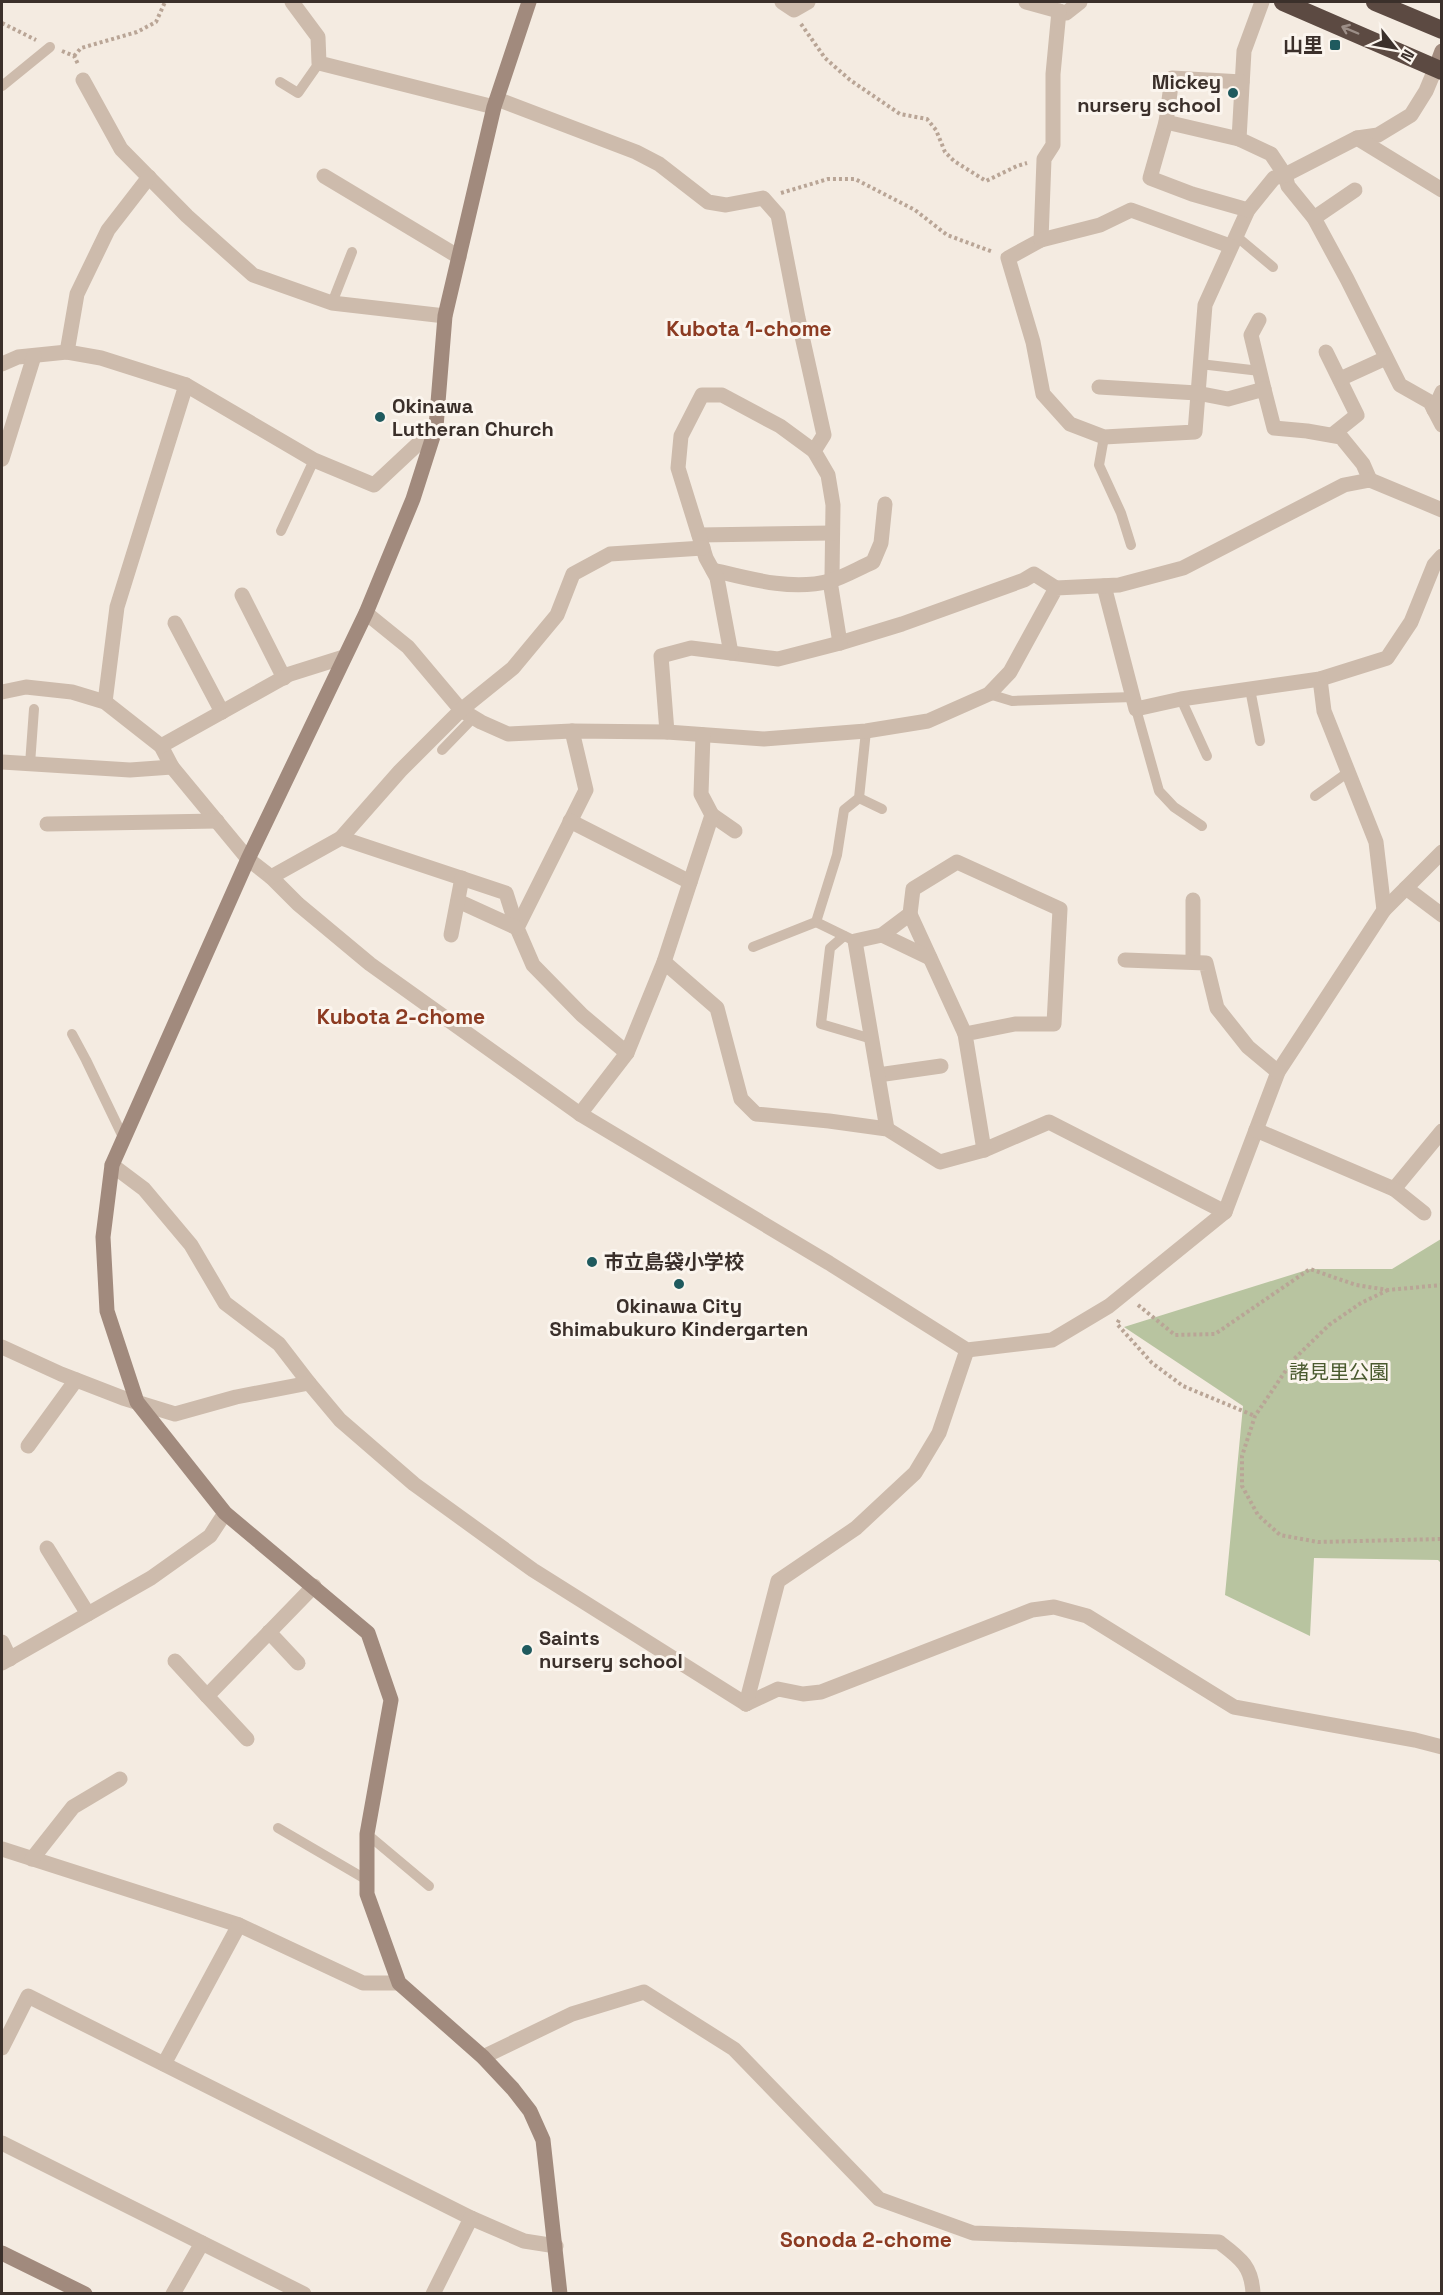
<svg xmlns="http://www.w3.org/2000/svg" width="1443" height="2295" viewBox="0 0 1443 2295" font-family="'Space Grotesk','Noto Sans JP',sans-serif">
<style>
.green{fill:#b8c4a0}
.lines{fill:none;stroke-linecap:round;stroke-linejoin:round}
.path{stroke:#b9a596;stroke-width:4;stroke-dasharray:3 3;stroke-linecap:butt}
.lane{stroke:#cdbbac;stroke-width:10}
.street{stroke:#cdbbac;stroke-width:15}
.secondary{stroke:#a18a7d;stroke-width:15}
.highway{stroke:#5c4a42;stroke-width:18}
.oneway{stroke:#9c8e87}
.poi-dot{fill:#1f5a5e;stroke:#fbf5ee;stroke-width:2}
.labels{text-anchor:middle;stroke-width:6;stroke-linejoin:round;paint-order:stroke}
.poi-label{font-size:20px;font-weight:bold;fill:#3b302b;stroke:#fbf5ee;text-anchor:start}
.park-label{font-size:20px;fill:#4a5a2e;stroke:#fbf5ee}
.neighbourhood-label{font-size:21px;font-weight:bold;fill:#8c3b22;stroke:#fbf5ee}
</style>
<rect width="100%" height="100%" fill="#f4ebe1"/>
<!-- green -->
<polygon class="green" points="1441,1239 1441,1563 1438,1560 1314,1558 1310,1636 1225,1595 1243,1406 1124,1327 1310,1269 1392,1269"/>
<g class="lines">
<!-- path -->
<g class="path">
<polyline points="2,23 36,40"/>
<polyline points="801,24 825,58 850,80 900,114 927,119 936,130 945,152 954,161 986,181 1017,166 1027,163"/>
<polyline points="62,51 74,56 78,64"/>
<polyline points="74,56 81,48 137,32 156,22 165,2"/>
<polyline points="781,193 828,179 855,179 915,210 947,235 993,252"/>
<polyline points="1388,1290 1361,1303 1329,1325 1293,1360 1255,1416 1242,1456 1242,1486 1258,1515 1280,1535 1318,1542 1442,1539"/>
<polyline points="1138,1305 1175,1335 1215,1334 1310,1269 1356,1285 1388,1290 1442,1285"/>
<polyline points="1119,1320 1117,1324 1152,1363 1183,1386 1255,1416"/>
</g>
<!-- lane -->
<g class="lane">
<polyline points="280,82 298,93 319,63"/>
<polyline points="2,86 50,47"/>
<polyline points="1236,236 1273,267"/>
<polyline points="332,303 352,252"/>
<polyline points="1200,364 1260,371"/>
<polyline points="1104,437 1099,465 1121,513 1131,545"/>
<polyline points="281,531 314,460"/>
<polyline points="1250,689 1260,741"/>
<polyline points="989,694 1012,701 1133,697"/>
<polyline points="1181,699 1207,756"/>
<polyline points="1136,709 1159,791 1174,807 1202,826"/>
<polyline points="442,750 473,718"/>
<polyline points="30,764 34,709"/>
<polyline points="1315,796 1347,773"/>
<polyline points="859,798 882,809"/>
<polyline points="844,936 830,948 821,1024 872,1039"/>
<polyline points="855,941 816,922 837,855 844,810 859,798 866,731"/>
<polyline points="753,947 816,922"/>
<polyline points="72,1034 86,1060 124,1139"/>
<polyline points="278,1828 367,1880"/>
<polyline points="367,1834 429,1886"/>
</g>
<!-- street -->
<g class="street">
<polyline points="292,2 318,37 319,63 494,107"/>
<polyline points="782,2 794,10 808,2"/>
<polyline points="1026,2 1066,13 1080,2"/>
<polyline points="1262,2 1244,51 1239,139 1271,154 1285,175 1288,186 1314,218 1347,279 1400,385 1430,402 1442,425"/>
<polyline points="1059,11 1053,74 1053,145 1044,159 1041,240 1008,258 1033,342 1043,394 1070,424 1104,437 1195,432 1205,305 1248,210 1274,178 1285,175 1357,138 1378,135 1411,115 1426,91 1436,67"/>
<polyline points="83,80 121,149 187,216 253,275 332,303 445,316"/>
<polyline points="1242,82 1172,78 1166,122 1150,178 1192,194 1248,210"/>
<polyline points="497,99 636,152 659,164 708,202 726,205 763,198 778,215 798,318 824,435 814,451 828,475 833,505 832,576 830,581 840,643 902,624 1024,580 1034,574 1056,588"/>
<polyline points="1166,122 1239,139"/>
<polyline points="1357,138 1442,190"/>
<polyline points="324,176 459,257"/>
<polyline points="1314,218 1355,190"/>
<polyline points="1041,240 1100,225 1131,210 1230,246"/>
<polyline points="1259,320 1251,335 1264,389"/>
<polyline points="67,352 77,294 108,230 149,177"/>
<polyline points="1326,352 1357,415 1332,435"/>
<polyline points="2,364 18,357 67,352 101,358 186,385 314,460 374,485 436,427"/>
<polyline points="1340,379 1386,358"/>
<polyline points="1099,387 1197,393 1228,399 1264,389 1274,428 1307,431 1341,437 1363,464 1370,480"/>
<polyline points="1434,410 1442,392"/>
<polyline points="2,459 34,356"/>
<polyline points="699,535 832,533"/>
<path d="M713,570C750,579 792,591 830,581C844,577 859,568 873,562L881,543L885,504"/>
<polyline points="1104,586 1136,709 1181,699 1320,679 1387,658 1411,622 1434,565 1442,556"/>
<polyline points="242,595 284,678"/>
<polyline points="366,613 408,647 461,710 481,722 508,734 572,731 667,732 764,739 866,731 928,721 989,694 1010,672 1056,588 1119,585 1183,568 1344,485 1370,480 1442,510"/>
<polyline points="175,623 222,712"/>
<polyline points="731,653 778,659 840,643"/>
<polyline points="1320,679 1324,711 1376,842 1384,910"/>
<polyline points="2,692 26,687 72,692 105,702 161,746 172,767 248,859 271,877 298,904 370,964 580,1114 829,1263 967,1350 1052,1340 1109,1306 1225,1212 1278,1072 1384,910 1442,852"/>
<polyline points="105,702 117,607 186,385"/>
<polyline points="572,731 586,790 517,928 533,965 582,1015 627,1053"/>
<polyline points="667,732 661,656 691,648 731,653 717,578 706,558 678,468 681,436 702,395 722,395 780,426 814,451"/>
<polyline points="161,746 290,674 344,657"/>
<polyline points="2,762 130,770 172,767"/>
<polyline points="712,815 735,831"/>
<polyline points="570,821 690,882"/>
<polyline points="47,824 217,821"/>
<polyline points="341,838 506,893 517,928"/>
<polyline points="271,877 341,838 400,771 461,710 513,668 557,615 573,574 610,554 703,548"/>
<polyline points="1406,888 1442,915"/>
<polyline points="1193,900 1193,962"/>
<polyline points="458,901 517,928"/>
<polyline points="910,914 965,1034"/>
<polyline points="451,935 462,878"/>
<polyline points="882,935 930,958"/>
<polyline points="1125,960 1206,963 1217,1008 1248,1047 1278,1072"/>
<polyline points="664,962 717,1008 741,1099 756,1114 829,1121 887,1129 940,1162 984,1150 1049,1122 1225,1212"/>
<polyline points="878,1075 941,1066"/>
<polyline points="580,1114 627,1053 664,962 712,815 701,794 703,735"/>
<polyline points="887,1129 855,941 882,935 910,914 913,889 957,862 1060,909 1054,1024 1015,1024 965,1034 984,1150"/>
<polyline points="1256,1130 1394,1189 1442,1131"/>
<polyline points="112,1165 144,1189 191,1245 225,1303 279,1344 309,1383 340,1420 414,1484 533,1570 746,1704"/>
<polyline points="1394,1189 1424,1213"/>
<polyline points="2,1347 61,1374 123,1398 175,1414 236,1397 309,1383"/>
<polyline points="28,1446 76,1380"/>
<polyline points="47,1548 88,1614"/>
<polyline points="269,1632 298,1663"/>
<polyline points="2,1642 10,1659"/>
<polyline points="175,1661 207,1696"/>
<polyline points="2,1663 151,1578 210,1536 225,1513"/>
<polyline points="746,1704 778,1689 803,1694 821,1692 1032,1610 1054,1607 1087,1616 1234,1707 1415,1740 1442,1747"/>
<polyline points="746,1704 778,1581 856,1528 915,1473 939,1433 967,1350"/>
<polyline points="247,1739 207,1696 314,1586"/>
<polyline points="2,1849 239,1925 363,1983 399,1983"/>
<polyline points="32,1859 73,1807 120,1779"/>
<polyline points="2,2048 28,1996 471,2218 524,2241 556,2246"/>
<path d="M483,2057L572,2014L644,1992L734,2049L879,2199L973,2233L1219,2242C1240,2258 1252,2266 1253,2294"/>
<polyline points="164,2064 239,1925"/>
<polyline points="2,2143 304,2294"/>
<polyline points="173,2294 202,2243"/>
<polyline points="433,2294 471,2218"/>
</g>
<!-- secondary -->
<g class="secondary">
<polyline points="529,2 494,107 445,316 436,427 413,499 366,613 248,859 112,1165 103,1237 107,1311 137,1402 225,1513 368,1633 391,1700 367,1834 367,1894 399,1983 483,2057 513,2089 530,2111 543,2140 560,2294"/>
<polyline points="1436,67 1442,51"/>
<polyline points="2,2253 85,2294"/>
</g>
<!-- highway -->
<g class="highway">
<polyline points="1283,2 1442,71"/>
<polyline points="1375,2 1442,30"/>
</g>
</g>
<!-- one-way arrows -->
<defs><path id="oneway-shaft" d="M-6 0H5M1.5-3L5.5 0L1.5 3" fill="none" stroke-width="1.6" stroke-linecap="round" stroke-linejoin="round" transform="scale(1.5)"/></defs>
<use class="oneway" href="#oneway-shaft" transform="translate(1350 30) rotate(-157)"/>
<!-- markers -->
<g class="poi-dot">
<rect x="1329" y="39" width="12" height="12" rx="3"/>
<circle cx="1233" cy="93" r="6"/>
<circle cx="380" cy="417" r="6"/>
<circle cx="592" cy="1262" r="6"/>
<circle cx="679" cy="1284" r="6"/>
<circle cx="527" cy="1650" r="6"/>
</g>
<g class="labels">
<!-- poi labels -->
<g class="poi-label">
<text x="1323" y="52" text-anchor="end">山里</text>
<text x="1221" y="89" text-anchor="end">Mickey<tspan x="1221" dy="23">nursery school</tspan></text>
<text x="392" y="413">Okinawa<tspan x="392" dy="23">Lutheran Church</tspan></text>
<text x="604" y="1269">市立島袋小学校</text>
<text x="679" y="1313" text-anchor="middle">Okinawa City<tspan x="679" dy="23">Shimabukuro Kindergarten</tspan></text>
<text x="539" y="1645">Saints<tspan x="539" dy="23">nursery school</tspan></text>
</g>
<!-- park labels -->
<g class="park-label">
<text x="1339" y="1379">諸見里公園</text>
</g>
<!-- neighbourhood labels -->
<g class="neighbourhood-label">
<text x="749" y="336">Kubota 1-chome</text>
<text x="401" y="1024">Kubota 2-chome</text>
<text x="866" y="2247">Sonoda 2-chome</text>
</g>
</g>
<!-- border -->
<rect width="1443" height="2295" fill="none" stroke="#3b302b" stroke-width="6"/>
<!-- north arrow -->
<g transform="translate(1395 48) rotate(121)" stroke="#fbf5ee" stroke-width="4.5" paint-order="stroke">
<path d="M0-4.5L10 22L0 15L-10 22Z" fill="#3b302b"/>
<text y="-9" font-size="16" font-weight="bold" text-anchor="middle" fill="#3b302b">N</text>
</g>
</svg>
